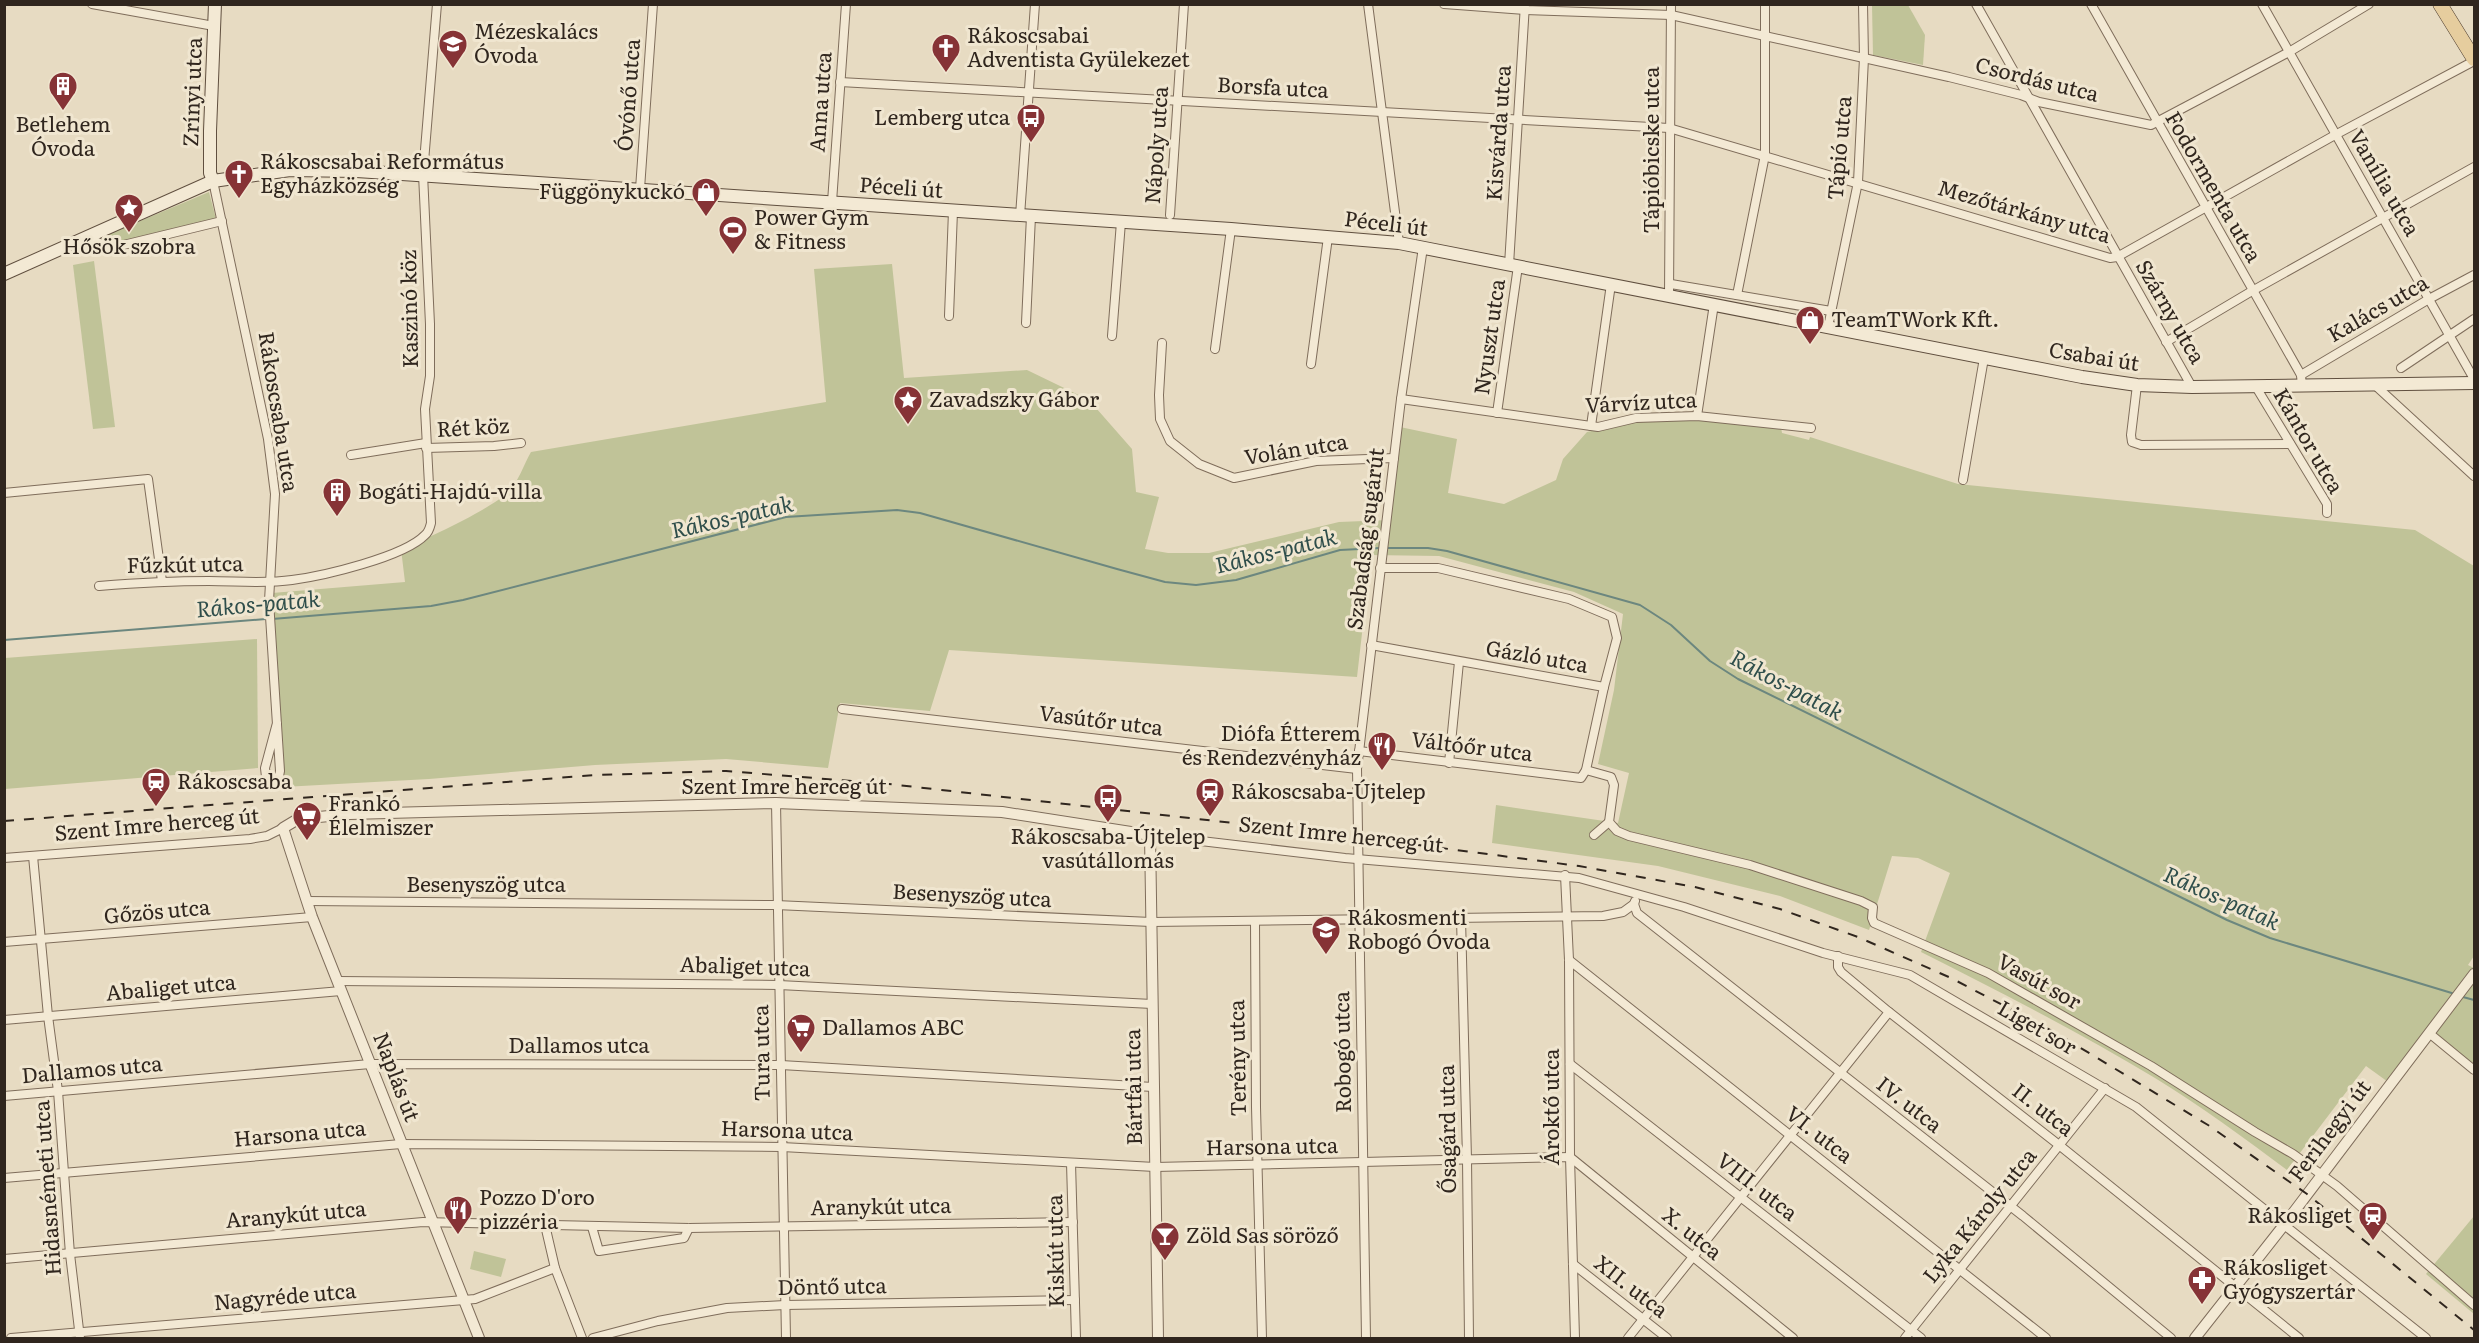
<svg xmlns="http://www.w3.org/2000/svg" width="2479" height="1343" viewBox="0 0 2479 1343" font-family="Literata,serif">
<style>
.green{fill:#c0c398}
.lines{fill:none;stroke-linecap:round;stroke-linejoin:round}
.stream{stroke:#6c877f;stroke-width:2}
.minor-casing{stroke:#7f6d5b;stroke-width:10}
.tertiary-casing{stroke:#7f6d5b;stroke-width:12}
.secondary-casing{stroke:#604f3f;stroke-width:14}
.primary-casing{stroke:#4d3c2f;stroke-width:15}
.minor{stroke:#f3e9d4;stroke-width:8}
.tertiary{stroke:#f3e9d4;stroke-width:10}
.secondary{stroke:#f3e9d4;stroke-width:12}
.primary{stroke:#e6cd9e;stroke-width:14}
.rail{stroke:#30261e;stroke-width:2;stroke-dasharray:10 10;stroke-linecap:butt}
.labels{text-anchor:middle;stroke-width:6;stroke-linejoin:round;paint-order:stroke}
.poi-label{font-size:21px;fill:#30261e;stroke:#f0e6d0;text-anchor:start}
.street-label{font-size:21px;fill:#30261e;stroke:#f0e6d0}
.water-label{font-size:22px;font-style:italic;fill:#2f4e4b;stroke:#f0e6d0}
</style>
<rect width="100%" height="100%" fill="#e7dbc2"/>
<!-- green -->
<g class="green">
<polygon points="1872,5 1908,5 1925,35 1923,65 1873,55"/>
<polygon points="209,192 216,219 110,244 104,243 100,238"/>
<polygon points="94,261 115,427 93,429 73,265"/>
<path d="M892,264L904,378L1027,370L1089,400L1132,449L1136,492L1159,497L1145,549L1168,553H1209L1339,522L1389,520L1400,427L1457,439L1448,493L1504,504L1556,480L1563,459L1587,432L1636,421L1695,418L1781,427L1782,433L1809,440L1810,437L1958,484L2415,530L2474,566V956L2468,965L2474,968V1068L2435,1035L2395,1087L2366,1066L2287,1170C2244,1138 2201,1106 2155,1078C2079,1032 2000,992 1921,952L1950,873L1918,858L1892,856L1869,930L1780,896L1658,866L1492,843L1496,805L1618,823L1629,773L1598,764L1614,690L1623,614L1574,592L1439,556L1371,555L1357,677L949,650L930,711L840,703L828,768L726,759L595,765L429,779L283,787L284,770L272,593L405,582L401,549C425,540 491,509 508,492C518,483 524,464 531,452L826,402L814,269Z"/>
<polygon points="257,639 258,768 5,789 5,658"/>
<polygon points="2474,1216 2474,1314 2426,1274"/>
<polygon points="474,1251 506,1259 501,1277 470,1269"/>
</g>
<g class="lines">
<!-- stream -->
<g class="stream">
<polyline points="1385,548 1428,548 1447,551 1640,605 1671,625 1710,661 1738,679 2227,920 2270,938 2455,994"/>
<polyline points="272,619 431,606 463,600 786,517 897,510 920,513 1117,569 1165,582 1196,585 1236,580 1340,550 1380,548"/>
<polyline points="4,640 266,619"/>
<polyline points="2463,997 2474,1000"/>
</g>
<!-- minor casing -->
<g class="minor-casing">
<g id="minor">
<polyline points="92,4 214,26"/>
<polyline points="1368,4 1399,243"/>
<polyline points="1444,4 1525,10 1671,15 1949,77 2021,95 2039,102 2151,125 2289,52 2369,4"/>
<polyline points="1976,4 2192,387"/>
<polyline points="2091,4 2301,375 2302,387"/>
<polyline points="2262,4 2474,379"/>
<polyline points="840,82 1669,128 2110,258 2117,257 2335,135 2474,61"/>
<polyline points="213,181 268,439 275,494 269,601 280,771 279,776 274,779 266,777 265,768 277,723"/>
<polyline points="640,189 653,4"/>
<polyline points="832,202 846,4"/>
<polyline points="1170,215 1184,4"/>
<polyline points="1020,216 1035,4"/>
<polyline points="91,235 95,241 111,248 222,221"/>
<polyline points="1509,265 1525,4"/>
<polyline points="1671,284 1831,311"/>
<polyline points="1737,295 1765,155 1765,4"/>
<polyline points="1669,296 1671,4"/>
<polyline points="949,316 953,211"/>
<polyline points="1026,323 1031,216"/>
<polyline points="1828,327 1858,182 1864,58 1863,4"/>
<polyline points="1112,336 1121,222"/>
<polyline points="2166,342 2252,291 2474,167"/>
<polyline points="1162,343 1159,395 1160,419 1170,441 1199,464 1234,478 1316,461 1394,458"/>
<polyline points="1215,349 1231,229"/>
<polyline points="1311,364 1328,237"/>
<polyline points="2401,368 2474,319"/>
<polyline points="2301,375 2429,299 2474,275"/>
<polyline points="2137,385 2131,435 2132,442 2141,445 2290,444"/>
<polyline points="2376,386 2474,476"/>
<polyline points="2256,387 2327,504 2327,513"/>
<polyline points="1401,399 1598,427 1636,418 1697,416 1811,428"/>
<polyline points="1497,413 1518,266"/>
<polyline points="1697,416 1714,304"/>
<polyline points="1591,426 1611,284"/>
<polyline points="426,448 494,446 521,443"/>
<polyline points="351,455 426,443"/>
<polyline points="1963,480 1984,358"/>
<polyline points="4,493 148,479 162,581"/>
<path d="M99,586C136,583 172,581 209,581C236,581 265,584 292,580C323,576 404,557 425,535C429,532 430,527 431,523L425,409L430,376V324L423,174L437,4"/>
<polyline points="1371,645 1604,687"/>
<polyline points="842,709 1357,769"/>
<polyline points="1359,751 1581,778 1586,770 1604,687 1617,638 1612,617 1569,599 1438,568 1380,568"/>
<polyline points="1449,763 1459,662"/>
<polyline points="1586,770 1611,777 1614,785 1609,822 1617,831 1629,836 1750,865 1861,901 1873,907 1872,918 1874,923 1988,973 2151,1066 2255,1132 2293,1154 2337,1186 2474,1305"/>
<polyline points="776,803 786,1338"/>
<polyline points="1150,835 1345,858 1579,878 1684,907 1823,953 1910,975 2136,1107 2426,1338"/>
<polyline points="1594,835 1609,822"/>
<polyline points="33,856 48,1016 58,1091 70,1254 80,1338"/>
<polyline points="4,858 250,839 267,836 283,828"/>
<polyline points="1565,875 1569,960 1570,1157 1575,1338"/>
<polyline points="307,901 776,905 1151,922 1603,916 1623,912 1634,904"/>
<polyline points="1635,901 1634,904 1637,913 2023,1216 2171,1338"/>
<polyline points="1461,918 1467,1159 1469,1338"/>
<polyline points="1255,922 1256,1107 1262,1338"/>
<polyline points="4,942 312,917"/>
<polyline points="1838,956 1838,967 1841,972 1889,1012 2059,1145 2299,1338"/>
<polyline points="1569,960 2046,1338"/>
<polyline points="338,981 779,985 1152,1004"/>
<polyline points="4,1020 341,991"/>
<polyline points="2429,1033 2474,1070"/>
<polyline points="1570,1064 1921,1338"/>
<polyline points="4,1096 370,1064 781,1065 1153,1087"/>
<polyline points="1071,1163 1076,1338"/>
<polyline points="4,1178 401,1144 782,1147 1155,1167 1570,1157 1793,1338"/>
<polyline points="545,1225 555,1268 582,1338"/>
<polyline points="592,1227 599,1251 684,1238 689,1228"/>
<polyline points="4,1259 423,1222 689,1228 1073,1222"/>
<polyline points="1573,1264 1667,1338"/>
<polyline points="11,1338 464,1300 475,1299 555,1268"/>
<polyline points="593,1338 658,1321 727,1308 785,1305 1075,1300"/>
<polyline points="1366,1338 1357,769 1401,399 1423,247"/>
<polyline points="1628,1338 1889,1012"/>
<polyline points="1905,1338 2105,1088"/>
</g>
</g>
<!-- tertiary casing -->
<g class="tertiary-casing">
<g id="tertiary">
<polyline points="479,1338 312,917 283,828 298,819 350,814 776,803 1002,812 1150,835 1158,1338"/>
<polyline points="2195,1338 2284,1225 2474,974"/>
</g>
</g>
<!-- secondary casing -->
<g class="secondary-casing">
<g id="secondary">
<polyline points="213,181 210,173 210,131 215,4"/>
<polyline points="4,274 213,181 290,170 357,171 1231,229 1399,243 2082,377 2137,385 2192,387 2474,383"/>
</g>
</g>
<!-- primary casing -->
<g class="primary-casing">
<polyline id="primary" points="2440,4 2474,59"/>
</g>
<!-- minor -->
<use href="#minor" class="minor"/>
<!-- tertiary -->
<use href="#tertiary" class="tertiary"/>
<!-- secondary -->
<use href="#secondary" class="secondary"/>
<!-- primary -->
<use href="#primary" class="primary"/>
<!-- rail -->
<polyline class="rail" points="4,821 596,775 726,771 889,784 1357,837 1579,866 1695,887 1780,909 1858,937 1951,978 2056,1033 2208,1125 2307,1194 2474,1330"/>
</g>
<!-- icons -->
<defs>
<g id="school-pin" transform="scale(1.5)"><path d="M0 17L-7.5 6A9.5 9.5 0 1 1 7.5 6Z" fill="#863336" stroke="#f0e6d0"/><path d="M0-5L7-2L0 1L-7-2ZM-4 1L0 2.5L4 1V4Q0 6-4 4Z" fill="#fff"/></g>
<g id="church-pin" transform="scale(1.5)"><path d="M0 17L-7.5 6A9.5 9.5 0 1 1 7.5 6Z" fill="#863336" stroke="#f0e6d0"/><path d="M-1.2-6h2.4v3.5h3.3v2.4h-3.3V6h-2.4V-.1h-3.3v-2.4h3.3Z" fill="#fff"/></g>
<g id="building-pin" transform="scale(1.5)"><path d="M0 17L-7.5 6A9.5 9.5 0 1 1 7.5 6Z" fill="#863336" stroke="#f0e6d0"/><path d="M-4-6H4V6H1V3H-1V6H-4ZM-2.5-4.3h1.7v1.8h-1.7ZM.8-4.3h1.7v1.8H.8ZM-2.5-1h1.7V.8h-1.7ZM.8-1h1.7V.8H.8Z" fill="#fff"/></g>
<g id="bus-pin" transform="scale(1.5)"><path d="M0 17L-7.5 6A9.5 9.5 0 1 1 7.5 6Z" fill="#863336" stroke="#f0e6d0"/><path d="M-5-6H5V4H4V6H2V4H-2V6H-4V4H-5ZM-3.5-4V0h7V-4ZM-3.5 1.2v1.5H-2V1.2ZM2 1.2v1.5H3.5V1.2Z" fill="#fff"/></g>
<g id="shop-pin" transform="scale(1.5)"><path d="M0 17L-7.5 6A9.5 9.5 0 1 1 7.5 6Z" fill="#863336" stroke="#f0e6d0"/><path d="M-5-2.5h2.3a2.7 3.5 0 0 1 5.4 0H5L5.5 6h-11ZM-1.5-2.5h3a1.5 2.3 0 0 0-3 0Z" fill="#fff"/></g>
<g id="sight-pin" transform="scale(1.5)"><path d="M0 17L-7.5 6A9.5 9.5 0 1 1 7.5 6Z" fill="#863336" stroke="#f0e6d0"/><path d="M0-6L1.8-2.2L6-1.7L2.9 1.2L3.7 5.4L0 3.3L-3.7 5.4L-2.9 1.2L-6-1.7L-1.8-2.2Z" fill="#fff"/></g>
<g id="stadium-pin" transform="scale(1.5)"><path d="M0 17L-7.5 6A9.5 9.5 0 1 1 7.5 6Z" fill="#863336" stroke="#f0e6d0"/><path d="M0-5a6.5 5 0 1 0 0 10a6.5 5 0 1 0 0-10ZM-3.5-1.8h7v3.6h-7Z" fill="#fff"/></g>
<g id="restaurant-pin" transform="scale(1.5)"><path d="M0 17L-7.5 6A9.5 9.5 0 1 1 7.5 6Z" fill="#863336" stroke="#f0e6d0"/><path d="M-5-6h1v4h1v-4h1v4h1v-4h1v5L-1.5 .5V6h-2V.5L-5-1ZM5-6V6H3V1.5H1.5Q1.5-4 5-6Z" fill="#fff"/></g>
<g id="station-pin" transform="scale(1.5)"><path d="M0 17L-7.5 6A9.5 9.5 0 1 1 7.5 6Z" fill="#863336" stroke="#f0e6d0"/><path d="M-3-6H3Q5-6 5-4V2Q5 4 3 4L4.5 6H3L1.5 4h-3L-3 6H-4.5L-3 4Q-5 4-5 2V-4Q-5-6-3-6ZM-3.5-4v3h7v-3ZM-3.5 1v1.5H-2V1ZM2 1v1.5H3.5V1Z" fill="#fff"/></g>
<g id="supermarket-pin" transform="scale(1.5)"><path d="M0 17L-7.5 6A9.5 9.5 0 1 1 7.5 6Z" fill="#863336" stroke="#f0e6d0"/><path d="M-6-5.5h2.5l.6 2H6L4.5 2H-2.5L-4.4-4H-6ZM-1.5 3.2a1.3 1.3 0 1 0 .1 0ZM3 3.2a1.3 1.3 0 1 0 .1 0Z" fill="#fff"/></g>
<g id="bar-pin" transform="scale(1.5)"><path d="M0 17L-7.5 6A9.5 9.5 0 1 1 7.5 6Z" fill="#863336" stroke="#f0e6d0"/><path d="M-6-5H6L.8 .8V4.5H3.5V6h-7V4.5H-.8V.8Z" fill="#fff"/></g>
<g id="pharmacy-pin" transform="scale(1.5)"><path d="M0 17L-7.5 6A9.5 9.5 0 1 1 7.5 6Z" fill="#863336" stroke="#f0e6d0"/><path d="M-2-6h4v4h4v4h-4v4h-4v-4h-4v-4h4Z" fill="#fff"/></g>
</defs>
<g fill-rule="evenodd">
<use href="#school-pin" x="453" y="44"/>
<use href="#church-pin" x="946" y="48"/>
<use href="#building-pin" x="63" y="86"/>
<use href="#bus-pin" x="1031" y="118"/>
<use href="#church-pin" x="239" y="174"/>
<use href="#shop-pin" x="706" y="192"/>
<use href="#sight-pin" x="129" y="208"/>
<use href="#stadium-pin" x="733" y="230"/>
<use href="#shop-pin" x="1810" y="320"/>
<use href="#sight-pin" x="908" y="400"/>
<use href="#building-pin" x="337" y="492"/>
<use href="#restaurant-pin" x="1382" y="746"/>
<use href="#station-pin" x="156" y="782"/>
<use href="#station-pin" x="1210" y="792"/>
<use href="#bus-pin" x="1108" y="798"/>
<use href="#supermarket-pin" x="307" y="816"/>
<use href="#school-pin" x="1326" y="930"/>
<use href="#supermarket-pin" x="801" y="1028"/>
<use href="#restaurant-pin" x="458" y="1210"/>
<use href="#station-pin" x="2373" y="1216"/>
<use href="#bar-pin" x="1165" y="1236"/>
<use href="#pharmacy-pin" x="2202" y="1280"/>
</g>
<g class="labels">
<!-- poi labels -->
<g class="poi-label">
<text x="474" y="39">Mézeskalács<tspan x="474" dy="24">Óvoda</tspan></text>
<text x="967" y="43">Rákoscsabai<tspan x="967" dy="24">Adventista Gyülekezet</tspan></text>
<text x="1010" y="125" text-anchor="end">Lemberg utca</text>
<text x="63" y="132" text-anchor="middle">Betlehem<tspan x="63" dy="24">Óvoda</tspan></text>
<text x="260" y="169">Rákoscsabai Református<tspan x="260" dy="24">Egyházközség</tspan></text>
<text x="685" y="199" text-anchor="end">Függönykuckó</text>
<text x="754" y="225">Power Gym<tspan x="754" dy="24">&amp; Fitness</tspan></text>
<text x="129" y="254" text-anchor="middle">Hősök szobra</text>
<text x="1831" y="327">TeamTWork Kft.</text>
<text x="929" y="407">Zavadszky Gábor</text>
<text x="358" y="499">Bogáti-Hajdú-villa</text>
<text x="1361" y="741" text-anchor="end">Diófa Étterem<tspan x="1361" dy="24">és Rendezvényház</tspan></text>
<text x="177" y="789">Rákoscsaba</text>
<text x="1231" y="799">Rákoscsaba-Újtelep</text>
<text x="328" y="811">Frankó<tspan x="328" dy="24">Élelmiszer</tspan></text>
<text x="1108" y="844" text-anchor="middle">Rákoscsaba-Újtelep<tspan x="1108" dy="24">vasútállomás</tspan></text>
<text x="1347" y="925">Rákosmenti<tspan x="1347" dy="24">Robogó Óvoda</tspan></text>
<text x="822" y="1035">Dallamos ABC</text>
<text x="479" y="1205">Pozzo D'oro<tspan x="479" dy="24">pizzéria</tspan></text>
<text x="2352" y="1223" text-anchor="end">Rákosliget</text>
<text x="1186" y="1243">Zöld Sas söröző</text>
<text x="2223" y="1275">Rákosliget<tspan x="2223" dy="24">Gyógyszertár</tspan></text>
</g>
<!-- street labels -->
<g class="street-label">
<text transform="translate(2037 80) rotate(14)" y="7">Csordás utca</text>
<text transform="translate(1273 88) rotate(3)" y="7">Borsfa utca</text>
<text transform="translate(193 92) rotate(-88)" y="7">Zrínyi utca</text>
<text transform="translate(629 95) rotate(-86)" y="7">Óvónő utca</text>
<text transform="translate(821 102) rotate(-86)" y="7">Anna utca</text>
<text transform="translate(1499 133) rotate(-86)" y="7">Kisvárda utca</text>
<text transform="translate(1157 145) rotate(-86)" y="7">Nápoly utca</text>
<text transform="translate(1840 148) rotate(-85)" y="7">Tápió utca</text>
<text transform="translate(1652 150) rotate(-90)" y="7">Tápióbicske utca</text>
<text transform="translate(2384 183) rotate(60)" y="7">Vanília utca</text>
<text transform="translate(2213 187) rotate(60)" y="7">Fodormenta utca</text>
<text transform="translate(901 188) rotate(4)" y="7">Péceli út</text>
<text transform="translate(2024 212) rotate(16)" y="7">Mezőtárkány utca</text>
<text transform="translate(1386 224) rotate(7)" y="7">Péceli út</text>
<text transform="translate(410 309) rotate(-91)" y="7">Kaszinó köz</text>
<text transform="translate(2378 309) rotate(-30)" y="7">Kalács utca</text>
<text transform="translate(2170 312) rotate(60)" y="7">Szárny utca</text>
<text transform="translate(1490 337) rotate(-82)" y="7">Nyuszt utca</text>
<text transform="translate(2094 357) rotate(9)" y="7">Csabai út</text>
<text transform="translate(1641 403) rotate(-3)" y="7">Várvíz utca</text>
<text transform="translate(278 412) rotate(81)" y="7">Rákoscsaba utca</text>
<text transform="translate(473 428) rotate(-3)" y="7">Rét köz</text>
<text transform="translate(2308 441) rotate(60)" y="7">Kántor utca</text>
<text transform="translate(1296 450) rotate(-9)" y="7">Volán utca</text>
<text transform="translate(1366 539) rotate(-83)" y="7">Szabadság sugárút</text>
<text transform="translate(185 565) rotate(-1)" y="7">Fűzkút utca</text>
<text transform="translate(1537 657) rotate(10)" y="7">Gázló utca</text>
<text transform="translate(1101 721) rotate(7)" y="7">Vasútőr utca</text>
<text transform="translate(1472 747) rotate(7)" y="7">Váltóőr utca</text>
<text x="784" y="794">Szent Imre herceg út</text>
<text transform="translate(157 825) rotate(-5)" y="7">Szent Imre herceg út</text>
<text transform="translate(1341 835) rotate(6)" y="7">Szent Imre herceg út</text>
<text x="486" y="892">Besenyszög utca</text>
<text transform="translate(972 896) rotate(3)" y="7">Besenyszög utca</text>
<text transform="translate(157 912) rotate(-5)" y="7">Gőzös utca</text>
<text transform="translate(745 967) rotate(2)" y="7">Abaliget utca</text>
<text transform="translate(2039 982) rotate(29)" y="7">Vasút sor</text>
<text transform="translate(171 988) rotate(-5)" y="7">Abaliget utca</text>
<text transform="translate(2037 1028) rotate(30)" y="7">Liget sor</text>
<text x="579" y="1053">Dallamos utca</text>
<text transform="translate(1343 1052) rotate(-91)" y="7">Robogó utca</text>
<text transform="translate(762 1053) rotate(-91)" y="7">Tura utca</text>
<text transform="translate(1238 1058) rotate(-91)" y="7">Terény utca</text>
<text transform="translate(92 1070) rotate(-5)" y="7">Dallamos utca</text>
<text transform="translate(396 1077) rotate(69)" y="7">Naplás út</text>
<text transform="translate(1134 1087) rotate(-91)" y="7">Bártfai utca</text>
<text transform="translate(1909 1105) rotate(38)" y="7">IV. utca</text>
<text transform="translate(1552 1107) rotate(-90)" y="7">Ároktő utca</text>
<text transform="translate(2043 1110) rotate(38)" y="7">II. utca</text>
<text transform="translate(1448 1129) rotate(-91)" y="7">Ősagárd utca</text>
<text transform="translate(787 1131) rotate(2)" y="7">Harsona utca</text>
<text transform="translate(2330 1131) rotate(-53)" y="7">Ferihegyi út</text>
<text transform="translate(300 1134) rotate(-5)" y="7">Harsona utca</text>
<text transform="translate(1819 1135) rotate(38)" y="7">VI. utca</text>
<text transform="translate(1272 1147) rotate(-1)" y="7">Harsona utca</text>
<text transform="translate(1757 1187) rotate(38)" y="7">VIII. utca</text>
<text transform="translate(48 1188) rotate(-94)" y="7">Hidasnémeti utca</text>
<text transform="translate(881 1207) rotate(-1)" y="7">Aranykút utca</text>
<text transform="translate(296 1215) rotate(-5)" y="7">Aranykút utca</text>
<text transform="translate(1980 1216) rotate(-51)" y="7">Lyka Károly utca</text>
<text transform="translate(1692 1234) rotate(39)" y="7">X. utca</text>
<text transform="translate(1056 1251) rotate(-91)" y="7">Kiskút utca</text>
<text transform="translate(832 1287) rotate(-1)" y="7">Döntő utca</text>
<text transform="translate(1631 1287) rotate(38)" y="7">XII. utca</text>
<text transform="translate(285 1297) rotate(-5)" y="7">Nagyréde utca</text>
</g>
<!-- water labels -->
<g class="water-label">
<text transform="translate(732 517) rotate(-13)" y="8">Rákos-patak</text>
<text transform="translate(1276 551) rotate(-14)" y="8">Rákos-patak</text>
<text transform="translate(258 604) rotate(-5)" y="8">Rákos-patak</text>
<text transform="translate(1787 685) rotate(28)" y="8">Rákos-patak</text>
<text transform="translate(2222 898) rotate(24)" y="8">Rákos-patak</text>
</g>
</g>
<!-- border -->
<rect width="2479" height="1343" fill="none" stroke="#30261e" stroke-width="12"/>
</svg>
